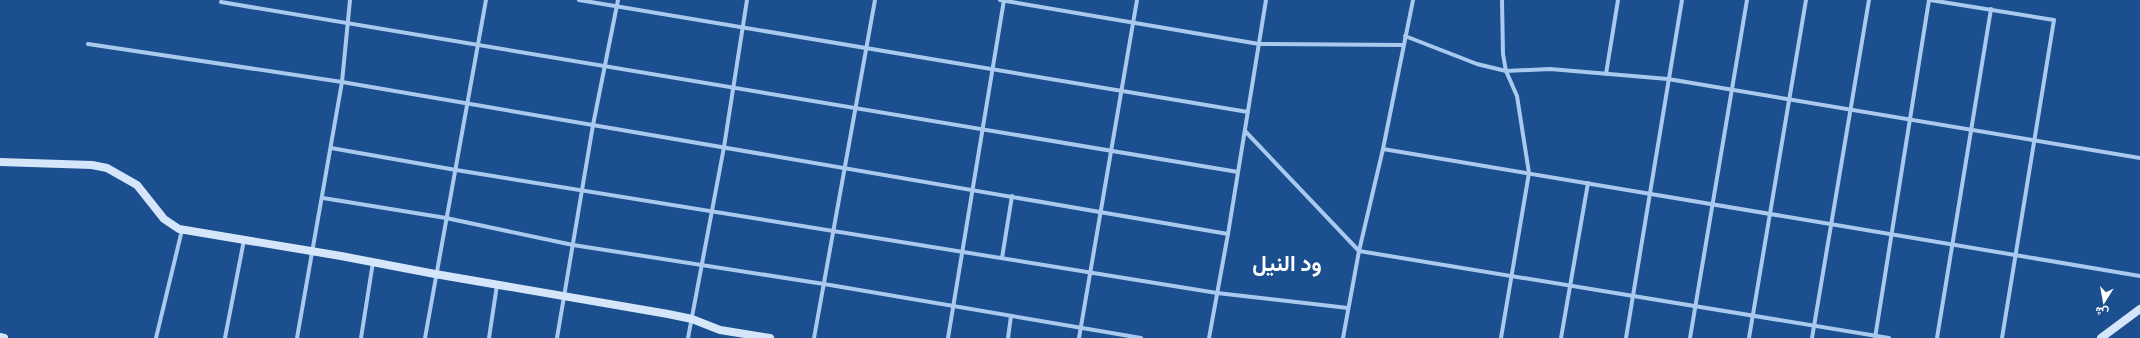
<svg xmlns="http://www.w3.org/2000/svg" width="2140" height="338" viewBox="0 0 2140 338" font-family="Cabin,Vazirmatn,sans-serif">
<style>
.lines{fill:none;stroke-linecap:round;stroke-linejoin:round}
.street{stroke:#a9c9ee;stroke-width:4}
.secondary{stroke:#d6e6fa;stroke-width:8}
.labels{text-anchor:middle;stroke-width:4;stroke-linejoin:round;paint-order:stroke}
.town-label{font-size:22px;font-weight:bold;fill:#fff;stroke:#1b4f8f}
</style>
<rect width="100%" height="100%" fill="#1b4f8f"/>
<g class="lines">
<!-- street -->
<g class="street">
<polyline points="579,0 1248,112"/>
<polyline points="1000,0 1259,44 1403,45"/>
<polyline points="1930,0 2054,20 2002,338"/>
<polyline points="221,2 1238,172"/>
<polyline points="1405,36 1477,64 1506,71 1550,69 1668,79 2140,158"/>
<polyline points="88,44 342,82 1228,234"/>
<polyline points="1606,74 1618,0"/>
<polyline points="1245,131 1359,251 1889,338"/>
<polyline points="331,148 456,170 1217,293 1348,308"/>
<polyline points="1383,149 2140,276"/>
<polyline points="323,198 446,218 573,245 824,284 1141,338"/>
<polyline points="1002,258 1012,196"/>
<polyline points="156,338 182,230"/>
<polyline points="225,338 244,240"/>
<polyline points="297,338 342,82 350,0"/>
<polyline points="361,338 373,262"/>
<polyline points="425,338 486,0"/>
<polyline points="489,338 497,285"/>
<polyline points="557,338 593,125 618,0"/>
<polyline points="688,338 724,147 747,0"/>
<polyline points="814,338 875,0"/>
<polyline points="948,338 1004,0"/>
<polyline points="1008,338 1011,316"/>
<polyline points="1079,338 1137,0"/>
<polyline points="1209,338 1228,234 1266,0"/>
<polyline points="1343,338 1359,251 1383,149 1413,0"/>
<polyline points="1501,338 1529,173 1517,96 1506,71 1503,54 1502,0"/>
<polyline points="1561,338 1588,183"/>
<polyline points="1626,338 1682,0"/>
<polyline points="1690,338 1747,0"/>
<polyline points="1749,338 1806,0"/>
<polyline points="1812,338 1869,0"/>
<polyline points="1875,338 1929,0"/>
<polyline points="1937,338 1991,9"/>
</g>
<!-- secondary -->
<g class="secondary">
<polyline points="0,162 92,165 107,168 137,185 164,219 179,229 341,256 435,274 668,314 692,319 720,330 770,338"/>
<polyline points="0,337 4,338"/>
<polyline points="2101,338 2140,309"/>
</g>
</g>
<g class="labels">
<!-- town labels -->
<g class="town-label">
<text x="1287" y="271">ود النيل</text>
</g>
</g>
<!-- north arrow -->
<g transform="translate(2104 302) rotate(191)" stroke="#1b4f8f" stroke-width="3" paint-order="stroke">
<path d="M0-3L7 15L0 10L-7 15Z" fill="#ffffff"/>
<text y="-6" font-size="11" font-weight="bold" text-anchor="middle" fill="#ffffff">ش</text>
</g>
</svg>
